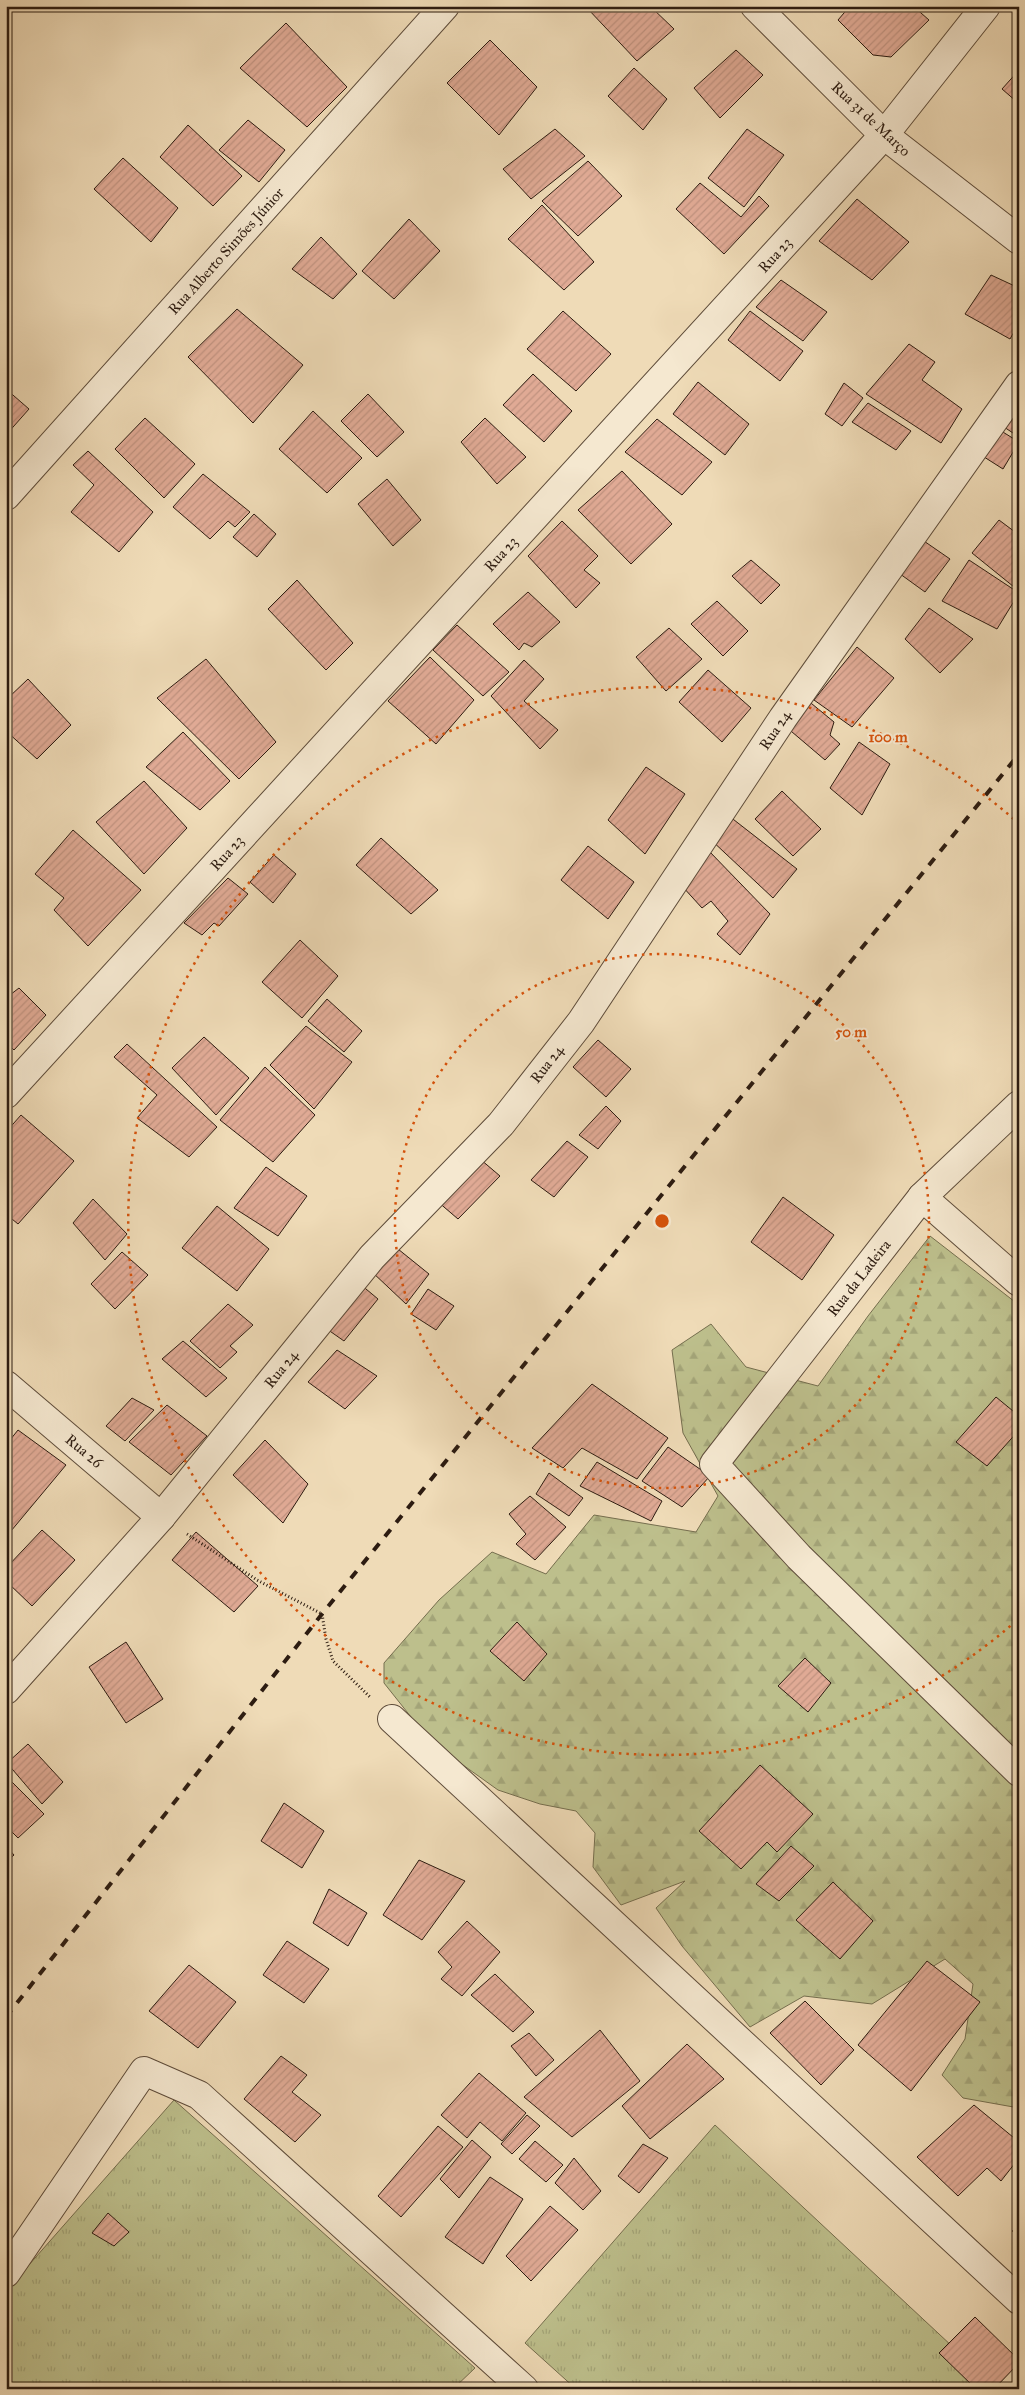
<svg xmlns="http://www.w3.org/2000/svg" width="1025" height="2395" viewBox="0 0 1025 2395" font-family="'IM FELL Great Primer',serif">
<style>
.grass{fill:url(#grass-tufts);stroke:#756e4e}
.forest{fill:url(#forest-firs);stroke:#756e4e}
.building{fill:url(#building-hatch);stroke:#2d1c11}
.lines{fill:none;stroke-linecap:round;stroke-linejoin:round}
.minor-casing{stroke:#5e4c3a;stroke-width:30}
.path{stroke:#2d1c11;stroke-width:3;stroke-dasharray:1 2.5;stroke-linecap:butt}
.minor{stroke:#f5e8d0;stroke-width:28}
.rail{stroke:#2d1c11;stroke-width:4;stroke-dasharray:9 9;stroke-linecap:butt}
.ring{fill:none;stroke:#d5530c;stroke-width:2.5;stroke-dasharray:2.5 5}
.labels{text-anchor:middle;stroke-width:4;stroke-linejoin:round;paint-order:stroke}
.street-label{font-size:15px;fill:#2d1c11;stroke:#f5e8d0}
.centre{fill:#d5530c;stroke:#f5e8d0;stroke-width:2.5}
.ring-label{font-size:15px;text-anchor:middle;font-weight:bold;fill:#d5530c;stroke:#f5e8d0;stroke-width:4;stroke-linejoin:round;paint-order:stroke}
</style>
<defs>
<pattern id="grass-tufts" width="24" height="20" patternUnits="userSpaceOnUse" patternTransform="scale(1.25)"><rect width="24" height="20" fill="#bdbf8c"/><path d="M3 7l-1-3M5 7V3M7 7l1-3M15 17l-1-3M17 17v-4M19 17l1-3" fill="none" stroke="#a3a478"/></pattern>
<pattern id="forest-firs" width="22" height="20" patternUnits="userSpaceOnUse" patternTransform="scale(1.25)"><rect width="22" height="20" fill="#bdbf8c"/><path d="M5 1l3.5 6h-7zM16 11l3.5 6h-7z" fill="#a3a478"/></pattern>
<pattern id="building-hatch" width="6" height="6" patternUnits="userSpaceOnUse" patternTransform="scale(1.25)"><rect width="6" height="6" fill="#e0aa95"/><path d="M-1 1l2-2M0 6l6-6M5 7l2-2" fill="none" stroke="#c0927f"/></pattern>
</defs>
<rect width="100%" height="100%" fill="#efdbb7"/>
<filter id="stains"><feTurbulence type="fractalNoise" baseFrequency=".004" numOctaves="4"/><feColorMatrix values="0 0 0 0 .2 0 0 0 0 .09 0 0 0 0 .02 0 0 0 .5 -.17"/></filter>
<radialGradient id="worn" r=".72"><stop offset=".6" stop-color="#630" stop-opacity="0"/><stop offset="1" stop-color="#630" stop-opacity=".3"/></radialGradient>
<!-- grass -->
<g class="grass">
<polygon points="174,2100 475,2368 453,2389 6,2389 6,2291"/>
<polygon points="715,2125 998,2389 576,2389 525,2343"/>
</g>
<!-- forest -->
<polygon class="forest" points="930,1236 1019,1305 1019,2108 963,2098 942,2075 965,2039 973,1984 945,1959 872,2004 804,1996 750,2027 682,1946 656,1908 685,1881 621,1905 593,1867 595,1833 576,1811 540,1804 498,1790 456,1760 415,1722 384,1683 384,1663 439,1600 492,1552 546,1574 594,1515 696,1532 718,1496 683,1433 672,1350 711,1324 746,1367 818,1386 868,1316"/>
<!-- building -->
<g class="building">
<polygon points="589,6 650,6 674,29 637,61 587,8"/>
<polygon points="850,6 913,6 929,20 891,57 873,55 838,20"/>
<polygon points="286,23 347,87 307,127 240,68"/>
<polygon points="490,40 537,87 499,135 447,83"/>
<polygon points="736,50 763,75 720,118 694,88"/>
<polygon points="634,68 667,99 643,130 608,96"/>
<polygon points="1019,70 1019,100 1017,102 1002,89"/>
<polygon points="248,120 285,150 259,182 219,150"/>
<polygon points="188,125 242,176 213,206 160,157"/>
<polygon points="555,129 585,156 531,199 503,169"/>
<polygon points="747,129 784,155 744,207 708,178"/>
<polygon points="123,158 178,208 151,242 94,189"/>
<polygon points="588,161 622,196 578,236 542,201"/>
<polygon points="700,183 741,217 759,196 769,206 724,254 676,209"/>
<polygon points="857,199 909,242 872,280 819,241"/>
<polygon points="542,205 594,262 564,290 508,239"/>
<polygon points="409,219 440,251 394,299 362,271"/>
<polygon points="321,237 357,274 333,299 292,269"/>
<polygon points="991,275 1019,288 1019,323 1010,339 965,314"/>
<polygon points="781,280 827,312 803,341 756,307"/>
<polygon points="237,309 303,365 253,423 188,357"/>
<polygon points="563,311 611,354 576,391 527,349"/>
<polygon points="750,311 803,351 780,381 728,340"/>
<polygon points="909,344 935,362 922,380 962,409 941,443 866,394"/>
<polygon points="533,374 572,411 544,442 503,405"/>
<polygon points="698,382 749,424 725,455 673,414"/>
<polygon points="844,383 863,398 842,426 825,414"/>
<polygon points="6,389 29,409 6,435"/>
<polygon points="368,394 404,432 377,457 341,421"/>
<polygon points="868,403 911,431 896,450 852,422"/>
<polygon points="1016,408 1019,410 1019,437 1001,425"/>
<polygon points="313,411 362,458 327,493 279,449"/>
<polygon points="145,418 195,464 164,498 115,449"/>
<polygon points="485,418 526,457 497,484 461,442"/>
<polygon points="657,419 712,462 682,495 625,452"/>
<polygon points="998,429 1019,442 1003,469 981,455"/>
<polygon points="88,451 153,512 119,552 71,512 94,485 73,465"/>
<polygon points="622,471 672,524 631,564 578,510"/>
<polygon points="203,474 250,512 235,527 228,521 210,539 173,507"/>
<polygon points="387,479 421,520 393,546 358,504"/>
<polygon points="254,514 276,534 257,557 233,537"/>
<polygon points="999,520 1019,535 1019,591 972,553"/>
<polygon points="562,521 598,556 584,570 600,583 576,608 528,556"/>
<polygon points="921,539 950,559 925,592 896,571"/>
<polygon points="751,560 780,585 761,604 732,576"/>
<polygon points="969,560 1019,593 997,629 942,601"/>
<polygon points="297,580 353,643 326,670 268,609"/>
<polygon points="528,592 560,622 532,647 524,643 519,650 493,624"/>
<polygon points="717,601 748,631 723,656 691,624"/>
<polygon points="929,608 973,639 940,673 905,639"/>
<polygon points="457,625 509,672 483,696 433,650"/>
<polygon points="669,628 702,659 666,691 636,657"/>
<polygon points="857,647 894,678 852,727 814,700"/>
<polygon points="430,657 474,700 436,744 388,701"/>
<polygon points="206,659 276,742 239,779 157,698"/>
<polygon points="524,660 544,679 524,701 558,730 540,749 491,696"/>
<polygon points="708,670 751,708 722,742 679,702"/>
<polygon points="28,679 71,725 37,759 6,731 6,700"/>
<polygon points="806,699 834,722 830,735 840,744 825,760 785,726"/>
<polygon points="183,732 230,781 200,810 146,767"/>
<polygon points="859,742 890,764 862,815 830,788"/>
<polygon points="646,767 685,794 645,854 608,820"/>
<polygon points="144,781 187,828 144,874 96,822"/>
<polygon points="782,791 821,829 793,856 755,819"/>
<polygon points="729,816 797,869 773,898 709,838"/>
<polygon points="73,830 141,890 88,946 54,910 64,898 35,874"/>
<polygon points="381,838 438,890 411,914 356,865"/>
<polygon points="588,846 634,882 608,919 561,880"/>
<polygon points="708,850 770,914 740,955 717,934 728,921 711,901 702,908 682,886"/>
<polygon points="274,855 296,874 273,903 250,882"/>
<polygon points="228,878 248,894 219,926 214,923 202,935 184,923"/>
<polygon points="300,940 338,976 302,1018 262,982"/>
<polygon points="19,988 46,1015 14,1050 6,1042 6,998"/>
<polygon points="327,999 362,1031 344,1052 308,1021"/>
<polygon points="306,1026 352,1062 314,1109 270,1065"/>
<polygon points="204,1037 249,1078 216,1115 172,1068"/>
<polygon points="598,1040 631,1069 606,1097 573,1067"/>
<polygon points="127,1044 217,1127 189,1157 137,1118 157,1095 114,1057"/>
<polygon points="265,1067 315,1115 273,1162 220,1120"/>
<polygon points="606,1106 621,1121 598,1149 579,1135"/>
<polygon points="21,1115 74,1161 18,1224 6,1214 6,1132"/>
<polygon points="567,1141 588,1157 554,1197 531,1180"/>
<polygon points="480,1159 500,1176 458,1219 437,1201"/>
<polygon points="266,1167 307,1196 278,1236 234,1208"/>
<polygon points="783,1197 834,1235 802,1280 751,1242"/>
<polygon points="93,1199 127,1234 105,1260 73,1223"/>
<polygon points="217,1206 269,1249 237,1291 182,1248"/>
<polygon points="398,1249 429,1274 406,1304 371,1271"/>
<polygon points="122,1252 148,1275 115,1309 91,1284"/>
<polygon points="360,1284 378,1299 344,1341 324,1327"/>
<polygon points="428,1289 454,1306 436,1330 411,1314"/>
<polygon points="228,1304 253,1325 230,1346 237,1352 220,1368 190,1341"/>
<polygon points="183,1341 227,1378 206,1397 162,1359"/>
<polygon points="337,1350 377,1376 345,1409 308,1382"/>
<polygon points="592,1384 668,1438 637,1479 582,1448 563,1468 532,1448"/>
<polygon points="996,1397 1019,1416 1019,1430 987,1466 956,1442"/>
<polygon points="132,1398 154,1410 125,1441 106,1426"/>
<polygon points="167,1405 207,1436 171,1475 129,1442"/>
<polygon points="18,1430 66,1465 6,1537 6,1445"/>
<polygon points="265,1440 308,1484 283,1523 233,1475"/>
<polygon points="668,1447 710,1476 682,1507 642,1481"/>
<polygon points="597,1462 662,1501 651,1521 580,1486"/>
<polygon points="549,1473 583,1498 569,1516 536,1494"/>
<polygon points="530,1496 566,1527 535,1560 516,1544 526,1534 509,1514"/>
<polygon points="42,1530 75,1560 32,1606 6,1581 6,1568"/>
<polygon points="196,1532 258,1586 234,1612 172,1560"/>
<polygon points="517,1622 547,1654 524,1681 490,1651"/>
<polygon points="126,1642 163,1699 126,1723 89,1667"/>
<polygon points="805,1658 831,1683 808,1712 778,1686"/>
<polygon points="28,1744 63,1782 42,1804 7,1763"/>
<polygon points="760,1765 813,1814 777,1852 767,1842 741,1869 699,1831"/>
<polygon points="6,1776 44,1814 18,1838 6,1826"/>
<polygon points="284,1803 324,1831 302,1868 261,1841"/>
<polygon points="6,1846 14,1855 6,1863"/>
<polygon points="791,1846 814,1866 779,1901 756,1884"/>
<polygon points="419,1860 465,1881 422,1940 383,1915"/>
<polygon points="833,1882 873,1921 840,1959 796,1920"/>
<polygon points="329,1889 367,1913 348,1946 313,1923"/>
<polygon points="467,1921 500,1952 462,1996 441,1979 452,1967 438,1952"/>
<polygon points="287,1941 329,1969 304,2003 263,1975"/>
<polygon points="927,1961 980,2002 911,2091 858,2045"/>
<polygon points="189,1965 236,2002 198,2048 149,2011"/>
<polygon points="495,1974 534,2012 513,2032 471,1995"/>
<polygon points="805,2001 854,2050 821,2085 770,2033"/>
<polygon points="600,2030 640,2081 572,2137 524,2097"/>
<polygon points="529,2033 554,2060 536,2076 511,2046"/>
<polygon points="687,2044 724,2079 650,2139 622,2106"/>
<polygon points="281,2056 307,2075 292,2092 321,2115 295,2142 244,2099"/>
<polygon points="479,2073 526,2113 502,2141 480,2122 467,2138 441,2115"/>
<polygon points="974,2105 1019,2142 1019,2158 1001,2181 987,2168 958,2196 917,2157"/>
<polygon points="527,2115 540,2126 512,2154 501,2144"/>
<polygon points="438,2126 463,2147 401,2217 378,2196"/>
<polygon points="472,2140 491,2157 459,2198 440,2179"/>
<polygon points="535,2141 563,2165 546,2182 519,2159"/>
<polygon points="643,2144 668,2158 639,2193 618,2176"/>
<polygon points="574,2158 601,2191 583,2210 555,2183"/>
<polygon points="490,2177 523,2199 483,2264 445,2237"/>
<polygon points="550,2206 578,2230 531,2281 506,2256"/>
<polygon points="108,2213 129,2232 114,2246 92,2233"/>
<polygon points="1019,2224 1019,2238 1012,2231"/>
<polygon points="975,2317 1019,2360 1019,2363 994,2389 976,2389 939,2353"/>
</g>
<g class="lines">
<!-- minor casing -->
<g class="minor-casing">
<g id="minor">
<polyline points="755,6 884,135 1019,240"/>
<polyline points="6,496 445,6"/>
<polyline points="6,1094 884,135 986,6"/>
<polyline points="1019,1105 922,1197 714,1464 799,1557 1019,1772"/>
<polyline points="922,1197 1019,1282"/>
<polyline points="6,1385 161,1517"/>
<polyline points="6,1690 161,1517 372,1257 501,1124 581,1022 783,718 1019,385"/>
<polyline points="392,1719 1019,2300"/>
<polyline points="6,2273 144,2071 199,2095 524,2389"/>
</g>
</g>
<!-- path -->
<polyline class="path" points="187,1534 257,1580 322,1614 326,1639 333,1661 371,1698"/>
<!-- minor -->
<use href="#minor" class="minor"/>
<!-- rail -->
<polyline class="rail" points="6,2017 322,1614 1019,754"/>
</g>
<!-- distance rings -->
<g class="ring">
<circle cx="662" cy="1221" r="267"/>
<path d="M1016 1621A534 534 0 1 1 1016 821"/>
</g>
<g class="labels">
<!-- street labels -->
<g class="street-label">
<text transform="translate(871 119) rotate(43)" y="5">Rua 31 de Março</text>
<text transform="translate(226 251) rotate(-48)" y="5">Rua Alberto Simões Júnior</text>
<text transform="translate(775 255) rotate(-48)" y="5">Rua 23</text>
<text transform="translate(501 554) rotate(-48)" y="5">Rua 23</text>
<text transform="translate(775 730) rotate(-56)" y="5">Rua 24</text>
<text transform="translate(227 853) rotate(-48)" y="5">Rua 23</text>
<text transform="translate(547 1064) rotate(-52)" y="5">Rua 24</text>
<text transform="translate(859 1278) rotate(-52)" y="5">Rua da Ladeira</text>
<text transform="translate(281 1369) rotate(-51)" y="5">Rua 24</text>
<text transform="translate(84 1451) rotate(40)" y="5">Rua 26</text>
</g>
</g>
<circle cx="662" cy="1221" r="8" class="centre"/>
<g class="ring-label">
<text x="888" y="742">100 m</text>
<text x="851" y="1037">50 m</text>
</g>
<!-- margin -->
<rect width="1025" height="2395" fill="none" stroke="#efdbb7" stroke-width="25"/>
<rect x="8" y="8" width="1010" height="2380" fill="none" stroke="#2d1c11" stroke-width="2.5"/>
<rect x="12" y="12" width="1000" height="2370" fill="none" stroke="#2d1c11"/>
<rect width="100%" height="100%" filter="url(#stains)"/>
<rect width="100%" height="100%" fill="url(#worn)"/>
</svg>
